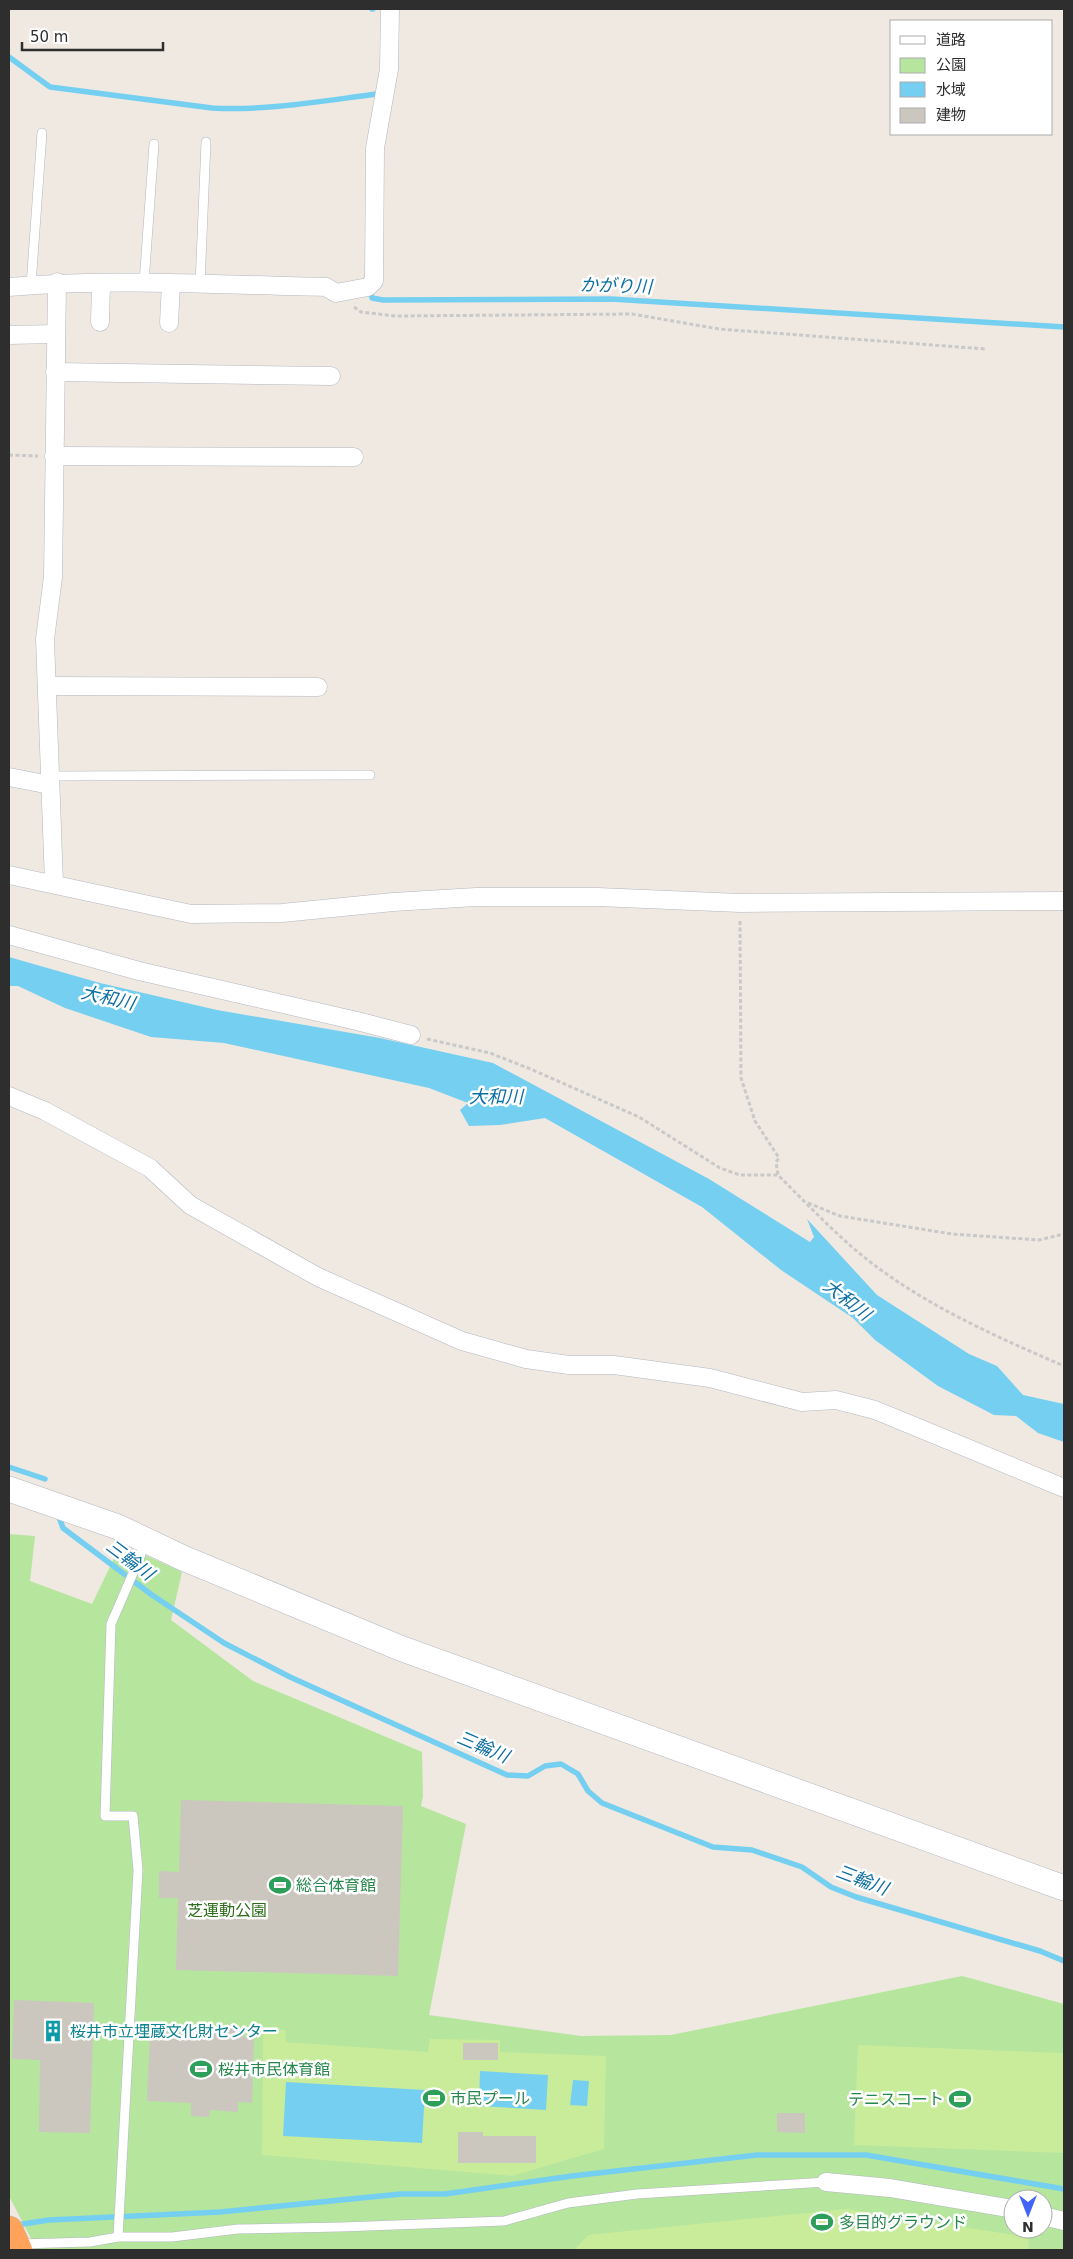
<svg xmlns="http://www.w3.org/2000/svg" width="1073" height="2259" viewBox="0 0 1073 2259" font-family="'DejaVu Sans','Noto Sans JP',sans-serif">
<style>
.green{fill:#b6e59e;fill-rule:evenodd}
.pitch{fill:#c9ec9a}
.water{fill:#75cff0}
.lines{fill:none;stroke-linecap:round;stroke-linejoin:round}
.stream{stroke:#75cff0;stroke-width:5.5}
.building{fill:#cbc7bf}
.lane-casing{stroke:#b4b7c1;stroke-width:10}
.street-casing{stroke:#b4b7c1;stroke-width:19}
.secondary-casing{stroke:#b4b7c1;stroke-width:26}
.highway-casing{stroke:#c9c9c9;stroke-width:29}
.path{stroke:#c9c9c9;stroke-width:3;stroke-dasharray:4 2.5;stroke-linecap:butt}
.lane{stroke:#fff;stroke-width:9}
.street{stroke:#fff;stroke-width:18}
.secondary{stroke:#fff;stroke-width:25}
.highway{stroke:#ffa35c;stroke-width:28}
.labels{text-anchor:middle;stroke-width:5;stroke-linejoin:round;paint-order:stroke}
.leisure-label{font-size:16px;fill:#27864d;stroke:#fff;text-anchor:start}
.park-label{font-size:16px;fill:#2c6e1b;stroke:#fff}
.culture-label{font-size:16px;fill:#0d838f;stroke:#fff;text-anchor:start}
.water-label{font-size:18px;font-style:italic;fill:#0d6fa3;stroke:#fff}
</style>
<rect width="100%" height="100%" fill="#efe9e1"/>
<!-- green -->
<path class="green" d="M9,1534L35,1536L30,1581L92,1604L121,1544L182,1572L171,1620L253,1681L422,1752L423,1796L421,1806L466,1824L429,2015L581,2036L671,2035L962,1976L1064,2004V2250H37L9,2196ZM1013,2199H1043V2229H1013Z"/>
<!-- pitch -->
<g class="pitch">
<polygon points="263,2030 285,2030 286,2042 428,2052 430,2039 500,2040 500,2052 606,2056 604,2149 512,2176 262,2155"/>
<polygon points="858,2045 1064,2053 1064,2153 854,2145"/>
<polygon points="846,2209 1028,2237 1029,2250 574,2250 588,2235"/>
</g>
<!-- water -->
<g class="water">
<polygon points="9,957 100,983 217,1010 380,1038 493,1063 709,1179 810,1242 814,1237 807,1219 877,1295 969,1354 997,1366 1023,1395 1064,1404 1064,1442 1038,1433 1016,1416 994,1415 938,1386 875,1340 853,1318 781,1270 702,1207 545,1118 500,1125 469,1126 460,1110 468,1103 429,1088 224,1043 151,1037 65,1008 18,986 9,986"/>
<polygon points="480,2071 548,2075 546,2110 479,2106"/>
<polygon points="573,2080 589,2081 587,2106 570,2105"/>
<polygon points="286,2082 425,2090 422,2143 283,2136"/>
</g>
<g class="lines">
<!-- stream -->
<g class="stream">
<polyline points="372,9 373,9"/>
<path d="M9,57L50,87L212,108C267,111 322,101 377,94"/>
<polyline points="370,289 372,298 383,300 611,299 1064,327"/>
<polyline points="9,1467 45,1479"/>
<polyline points="59,1517 63,1528 152,1595 224,1643 290,1677 507,1775 528,1776 545,1766 561,1764 578,1774 588,1791 602,1803 713,1847 752,1850 802,1867 831,1887 856,1897 1040,1951 1064,1961"/>
<polyline points="16,2225 49,2220 220,2212 401,2194 445,2194 572,2176 757,2155 866,2155 1064,2189"/>
</g>
</g>
<!-- building -->
<g class="building">
<polygon points="181,1800 403,1806 398,1976 176,1970 178,1898 159,1898 159,1871 179,1872"/>
<polygon points="14,2000 94,2003 90,2133 39,2132 40,2060 12,2059"/>
<polygon points="192,2026 245,2029 244,2037 254,2038 252,2103 238,2102 238,2112 210,2110 209,2117 191,2116 191,2103 147,2101 150,2032 192,2033"/>
<rect x="463" y="2043" width="35" height="17"/>
<polygon points="777,2113 805,2113 805,2133 777,2132"/>
<polygon points="458,2132 483,2132 483,2136 536,2136 536,2163 458,2163"/>
</g>
<g class="lines">
<!-- lane casing -->
<g class="lane-casing">
<g id="lane">
<polyline points="144,283 154,144"/>
<polyline points="31,285 42,133"/>
<polyline points="200,285 206,142"/>
<polyline points="50,776 370,775"/>
<polyline points="118,2237 138,1870 133,1816 105,1816 111,1624 140,1557 145,1540"/>
<polyline points="18,2244 90,2242 118,2237 172,2237 238,2229 341,2227 504,2221 568,2203 637,2194 826,2182"/>
</g>
</g>
<!-- street casing -->
<g class="street-casing">
<g id="street">
<path d="M9,287C114,278 221,285 326,287L336,293L368,287L374,281L375,148L389,69L390,9"/>
<polyline points="100,322 101,283"/>
<polyline points="169,323 171,284"/>
<polyline points="9,335 56,334"/>
<polyline points="55,372 331,376"/>
<polyline points="54,456 354,457"/>
<polyline points="47,686 318,687"/>
<polyline points="9,777 50,785"/>
<polyline points="9,875 191,914 282,913 393,902 476,897 598,897 740,903 1064,901"/>
<polyline points="54,883 45,639 53,577 57,282"/>
<polyline points="9,935 139,971 357,1021 411,1035"/>
<polyline points="9,1096 45,1111 150,1168 190,1205 318,1277 462,1341 526,1359 569,1365 614,1365 710,1378 802,1402 836,1400 875,1410 1064,1488"/>
<polyline points="826,2182 890,2188 1013,2209"/>
<polyline points="1043,2216 1064,2221"/>
</g>
</g>
<!-- secondary casing -->
<g class="secondary-casing">
<polyline id="secondary" points="9,1489 118,1527 183,1558 400,1648 1064,1888"/>
</g>
<!-- highway casing -->
<g class="highway-casing">
<polyline id="highway" points="9,2230 18,2250"/>
</g>
<!-- path -->
<g class="path">
<polyline points="354,307 361,312 396,316 632,314 719,329 986,349"/>
<polyline points="9,455 38,456"/>
<path d="M740,921L741,1078L755,1121L779,1158L776,1162L778,1175C802,1199 826,1224 852,1247C913,1300 990,1334 1064,1366"/>
<polyline points="427,1039 490,1053 533,1070 639,1117 720,1168 740,1175 778,1175"/>
<polyline points="808,1203 840,1216 952,1234 1039,1240 1064,1234"/>
</g>
<!-- lane -->
<use href="#lane" class="lane"/>
<!-- street -->
<use href="#street" class="street"/>
<!-- secondary -->
<use href="#secondary" class="secondary"/>
<!-- highway -->
<use href="#highway" class="highway"/>
</g>
<!-- icons -->
<defs>
<g id="stadium-bare" transform="scale(1.725)"><path d="M0-5a6.5 5 0 1 0 0 10a6.5 5 0 1 0 0-10ZM-3.5-1.8h7v3.6h-7Z" fill="#2e9e5b" stroke="#fff" stroke-width="2.5" paint-order="stroke"/></g>
<g id="building-bare" transform="scale(1.725)"><path d="M-4-6H4V6H1V3H-1V6H-4ZM-2.5-4.3h1.7v1.8h-1.7ZM.8-4.3h1.7v1.8H.8ZM-2.5-1h1.7V.8h-1.7ZM.8-1h1.7V.8H.8Z" fill="#0f9aa8" stroke="#fff" stroke-width="2.5" paint-order="stroke"/></g>
</defs>
<g fill-rule="evenodd">
<use href="#stadium-bare" x="280" y="1885"/>
<use href="#building-bare" x="53" y="2031"/>
<use href="#stadium-bare" x="201" y="2069"/>
<use href="#stadium-bare" x="434" y="2098"/>
<use href="#stadium-bare" x="960" y="2099"/>
<use href="#stadium-bare" x="822" y="2222"/>
</g>
<g class="labels">
<!-- leisure labels -->
<g class="leisure-label">
<text x="296" y="1891">総合体育館</text>
<text x="218" y="2075">桜井市民体育館</text>
<text x="450" y="2104">市民プール</text>
<text x="944" y="2105" text-anchor="end">テニスコート</text>
<text x="839" y="2228">多目的グラウンド</text>
</g>
<!-- park labels -->
<g class="park-label">
<text x="227" y="1916">芝運動公園</text>
</g>
<!-- culture labels -->
<g class="culture-label">
<text x="70" y="2037">桜井市立埋蔵文化財センター</text>
</g>
<!-- water labels -->
<g class="water-label">
<text transform="translate(616 286) rotate(2)" y="6">かがり川</text>
<text transform="translate(108 998) rotate(13)" y="6">大和川</text>
<text x="496" y="1103">大和川</text>
<text transform="translate(847 1300) rotate(38)" y="6">大和川</text>
<text transform="translate(130 1560) rotate(37)" y="6">三輪川</text>
<text transform="translate(483 1747) rotate(23)" y="6">三輪川</text>
<text transform="translate(862 1880) rotate(21)" y="6">三輪川</text>
</g>
</g>
<!-- border -->
<rect width="1073" height="2259" fill="none" stroke="#2e2e2e" stroke-width="20"/>
<!-- legend -->
<rect x="890" y="20" width="162" height="115" fill="#ffffff" stroke="#ababab"/>
<rect x="900" y="36" width="25" height="8" fill="#ffffff" stroke="#ababab"/>
<text x="936" y="45" font-size="15" fill="#2e2e2e">道路</text>
<rect x="900" y="58" width="25" height="15" fill="#b6e59e" stroke="#ababab"/>
<text x="936" y="70" font-size="15" fill="#2e2e2e">公園</text>
<rect x="900" y="82" width="25" height="15" fill="#75cff0" stroke="#ababab"/>
<text x="936" y="95" font-size="15" fill="#2e2e2e">水域</text>
<rect x="900" y="108" width="25" height="15" fill="#cbc7bf" stroke="#ababab"/>
<text x="936" y="120" font-size="15" fill="#2e2e2e">建物</text>
<!-- north arrow -->
<g transform="translate(1028 2214) rotate(180)"><circle r="24" fill="#ffffff" stroke="#ababab"/>
<path d="M0-4L9 19L0 12L-9 19Z" fill="#4264fb"/>
<text y="-8" font-size="14" font-weight="bold" text-anchor="middle" fill="#2e2e2e">N</text>
</g>
<!-- scale -->
<path d="M22 42v8h141v-8" fill="none" stroke="#2e2e2e" stroke-width="2.5"/>
<text x="30" y="42" font-size="15" fill="#2e2e2e" stroke="#ffffff" stroke-width="4" paint-order="stroke">50 m</text>
</svg>
